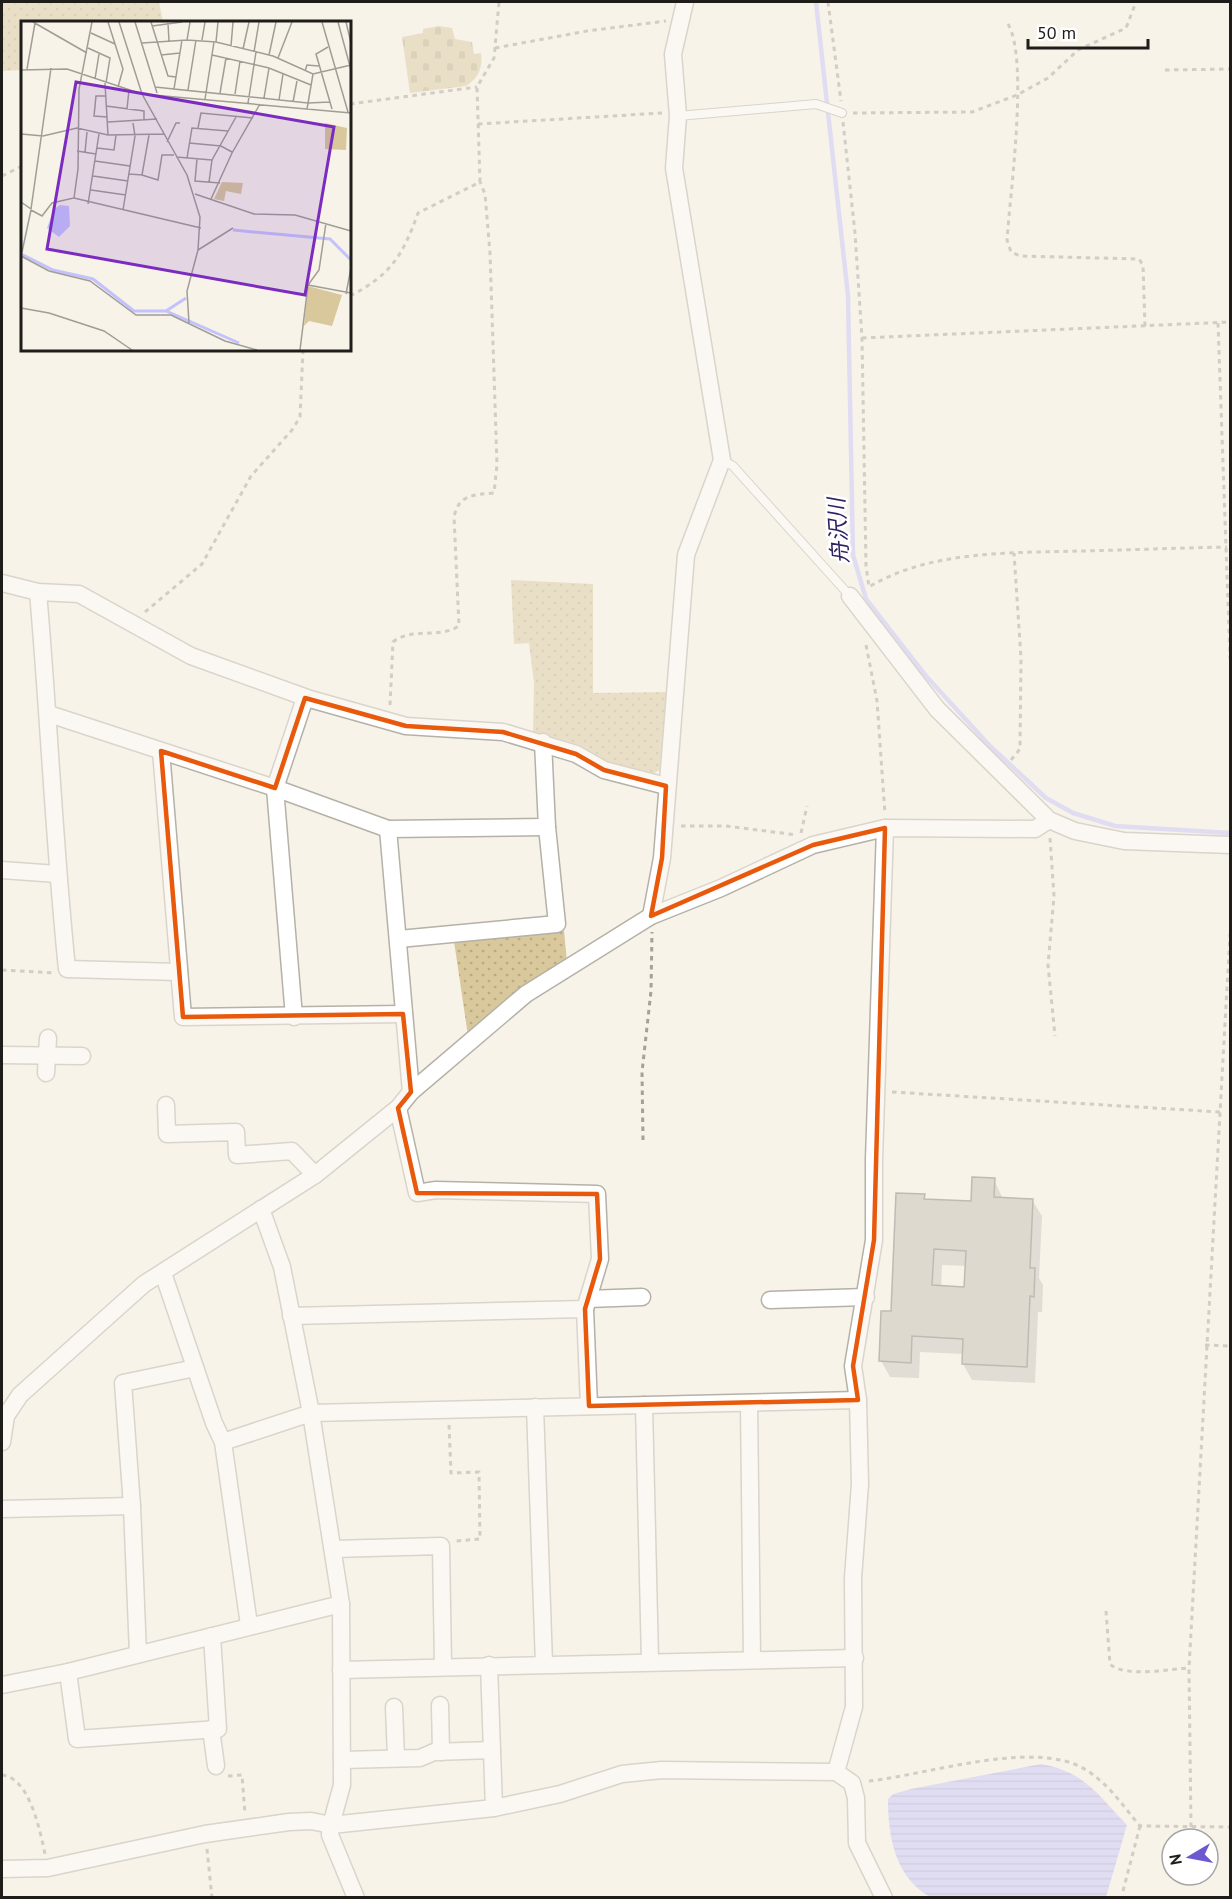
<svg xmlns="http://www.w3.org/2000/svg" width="1232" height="1899" viewBox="0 0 1232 1899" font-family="'PT Sans','Noto Sans JP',sans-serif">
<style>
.grass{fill:url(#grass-dots)}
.cemetery{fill:url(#cemetery-stones)}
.water{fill:url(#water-rules)}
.shadow{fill:#0003;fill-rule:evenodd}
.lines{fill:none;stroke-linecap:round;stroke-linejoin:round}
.stream{stroke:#c4c2fd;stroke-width:4.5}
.building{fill:#bebab0;stroke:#7d7970;stroke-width:1.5;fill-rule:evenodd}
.service-casing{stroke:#b5b1a7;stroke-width:10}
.minor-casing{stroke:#b5b1a7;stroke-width:19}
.path{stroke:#a4a199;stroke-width:3;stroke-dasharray:4.5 4.5;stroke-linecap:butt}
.service{stroke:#fff;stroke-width:8}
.minor{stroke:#fff;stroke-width:16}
.marked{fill:none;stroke:#e8590c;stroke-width:4.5;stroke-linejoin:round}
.labels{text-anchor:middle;stroke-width:5;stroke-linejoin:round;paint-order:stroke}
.water-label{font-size:22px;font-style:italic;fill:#2f2366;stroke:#fff}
.inset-river{fill:none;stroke:#c4c2fd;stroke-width:3}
.inset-road{fill:none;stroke:#a19d96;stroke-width:1.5}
.view{fill:#7b2cbf;fill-opacity:0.15;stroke:#7b2cbf;stroke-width:3}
.inset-edge{fill:none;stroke:#1f1d1a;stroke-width:3}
</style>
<defs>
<pattern id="grass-dots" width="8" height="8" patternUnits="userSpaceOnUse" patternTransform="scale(1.5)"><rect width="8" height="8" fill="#d8c89c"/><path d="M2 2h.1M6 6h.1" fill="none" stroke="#b9ab86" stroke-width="1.8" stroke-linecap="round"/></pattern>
<pattern id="cemetery-stones" width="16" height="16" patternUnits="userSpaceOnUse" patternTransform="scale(1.5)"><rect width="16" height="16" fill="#d8c89c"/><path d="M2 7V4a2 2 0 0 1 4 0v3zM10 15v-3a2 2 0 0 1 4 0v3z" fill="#b9ab86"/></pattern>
<pattern id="water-rules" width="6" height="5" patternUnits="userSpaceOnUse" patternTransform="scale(1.5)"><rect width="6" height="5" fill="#c4c2fd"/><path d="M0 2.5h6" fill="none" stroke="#a8a6d8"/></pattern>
</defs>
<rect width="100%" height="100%" fill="#f7f3e9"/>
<!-- grass -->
<g class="grass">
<polygon points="2,2 159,2 163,22 22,22 22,70 2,71"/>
<polygon points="511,580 593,584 593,693 668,692 661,769 651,775 611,764 533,732 534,683 529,643 514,644"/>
<polygon points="564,931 567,962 468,1036 454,941"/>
</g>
<!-- cemetery -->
<path class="cemetery" d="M439,26L452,28L455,39L472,42L474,54L481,53C483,67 479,78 466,86L410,93L402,37L423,33V29Z"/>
<!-- water -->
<path class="water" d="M1041,1764C1085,1772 1097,1794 1127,1825L1106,1897H930C895,1877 888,1837 888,1799L893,1794L911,1789Z"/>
<!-- shadow -->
<path class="shadow" d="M994,1180L1003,1199L1032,1200L1042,1216L1039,1278L1043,1285L1042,1312H1038L1035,1383L972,1380L963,1364L964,1354L920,1352L919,1378L890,1377L881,1361L924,1195L926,1200L973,1202ZM942,1265L967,1266L965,1289L941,1287Z"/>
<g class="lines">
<!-- stream -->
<polyline class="stream" points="816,2 848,296 853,555 866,599 926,676 990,746 1046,798 1073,813 1115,826 1230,833"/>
</g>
<!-- building -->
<path class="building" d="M972,1177L995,1178L994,1197L1033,1199L1030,1268H1035L1034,1297L1030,1296L1027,1367L962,1364L963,1339L912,1336L911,1363L879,1361L881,1311H891L896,1193L925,1194L924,1199L971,1201ZM934,1249L966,1251L964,1287L932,1285Z"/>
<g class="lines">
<!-- service casing -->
<g class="service-casing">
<g id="service">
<polyline points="678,116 816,104 842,113"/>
<polyline points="722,460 733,466 850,596"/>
</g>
</g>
<!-- minor casing -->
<g class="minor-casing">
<g id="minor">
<polyline points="2,583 38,592 79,594 191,656 310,699 406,726 503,732 576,754 604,770 666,786"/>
<path d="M38,592C49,718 54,843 67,969L179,972"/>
<polyline points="850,596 937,709 1049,820 1075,831 1124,841 1230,845"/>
<polyline points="49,714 275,788 388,829 547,827"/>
<polyline points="161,751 183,1017 403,1014"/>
<polyline points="388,829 411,1092"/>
<polyline points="2,870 57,874"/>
<polyline points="651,916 662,858 686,555 722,460 674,168 678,116 673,54 685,2"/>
<polyline points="399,939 557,924 547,827 543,742"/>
<polyline points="294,1017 275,788 305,698"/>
<polyline points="2,1055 82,1056"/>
<polyline points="46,1073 48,1038"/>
<polyline points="166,1105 167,1134 236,1132 237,1155 292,1151 315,1175"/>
<polyline points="398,1108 417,1193 436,1190 597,1194 600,1259 585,1309"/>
<polyline points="261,1209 282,1267 311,1413 341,1604 342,1785 331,1825 330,1835 356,1898"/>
<polyline points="163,1273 214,1423 223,1442 249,1625"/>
<polyline points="588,1299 642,1297"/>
<polyline points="770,1300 866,1297"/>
<polyline points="291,1316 585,1309 589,1406"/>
<polyline points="749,1403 752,1660"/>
<polyline points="644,1405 650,1661"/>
<polyline points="535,1407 544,1664"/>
<polyline points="2,1442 6,1416 20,1395 144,1284 315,1175 398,1108 411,1092 526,994 651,916 721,888 813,845 885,828 1035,829 1049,820"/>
<polyline points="223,1442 311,1413 858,1400"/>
<polyline points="2,1509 132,1506"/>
<polyline points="333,1549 441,1546 443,1666"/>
<polyline points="138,1654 132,1506 123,1383 195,1368"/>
<polyline points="489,1665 494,1808"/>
<polyline points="341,1670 855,1658"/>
<polyline points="68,1672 77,1739 218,1729 212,1636"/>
<polyline points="2,1685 68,1672 341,1604"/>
<polyline points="440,1705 441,1752"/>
<polyline points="394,1707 396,1758"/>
<polyline points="211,1729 216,1766"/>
<polyline points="342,1760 420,1758 434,1752 492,1750"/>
<polyline points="836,1772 854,1707 853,1578 860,1484 858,1400 853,1366 874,1240 874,1159 885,828"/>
<polyline points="2,1869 48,1868 205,1834 289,1822 311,1821 331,1825 494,1808 560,1794 622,1774 662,1770 836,1772 852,1783 856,1798 857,1843 884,1898"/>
</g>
</g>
<!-- path -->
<g class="path">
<polyline points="828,2 841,101"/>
<path d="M1008,24C1029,59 1010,194 1007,240L1011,252L1020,256L1139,259L1143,265L1145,326"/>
<polyline points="495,48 587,31 666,21"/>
<polyline points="1165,70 1230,69"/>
<polyline points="350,104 477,87"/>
<polyline points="853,113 972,112 1017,95 1048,78 1078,50 1126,28 1136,2"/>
<path d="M843,122L855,233L862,338L866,566L869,587C930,550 1011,553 1080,551C1129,550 1178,548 1227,547"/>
<polyline points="478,124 662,113"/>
<polyline points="2,176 22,166"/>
<path d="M350,296C391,275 403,255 418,213L480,182L477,87L494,58L499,2"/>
<polyline points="1218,323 1230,659"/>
<polyline points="862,338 1230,322"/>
<polyline points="145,612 202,564 251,476 292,430 300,417 303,350"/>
<polyline points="866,645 877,701 885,814"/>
<path d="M390,705L393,642C411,627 439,639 459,626L454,517C459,494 473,495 494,493L497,465L490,253L485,194L480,182"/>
<polyline points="1011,760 1020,749 1021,658 1014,553"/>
<polyline points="681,826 726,826 797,835"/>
<polyline points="801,833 807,806"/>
<polyline points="1050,838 1054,896 1048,965 1055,1036"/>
<polyline points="2,970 54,973"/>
<polyline points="892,1092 1220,1112"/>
<polyline points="643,1140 642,1072 651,991 652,932"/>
<polyline points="1205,1345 1230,1346"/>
<polyline points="449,1425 451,1473 479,1472 480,1539 456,1541"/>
<path d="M1106,1611L1110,1664C1125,1678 1169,1669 1189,1668"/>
<path d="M2,1775C30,1778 40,1831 45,1854"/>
<polyline points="228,1776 242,1775 245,1814"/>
<path d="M869,1781C927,1775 1036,1738 1086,1770C1109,1784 1123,1806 1140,1826L1230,1827"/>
<polyline points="1191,1827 1189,1668 1230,934"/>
<polyline points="207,1849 212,1898"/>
<polyline points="1123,1891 1140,1826"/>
</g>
<!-- service -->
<use href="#service" class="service"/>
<!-- minor -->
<use href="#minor" class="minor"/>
</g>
<!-- marked area -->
<path d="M0 0H1232V1899H0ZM305,698L406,726L503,732L576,754L604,770L666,786L662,858L651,916L813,845L885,828L874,1240L853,1366L858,1400L589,1406L585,1309L600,1259L597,1194L417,1193L398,1108L411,1092L403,1014L183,1017L161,751L275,788Z" fill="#f7f3e9" fill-opacity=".55" fill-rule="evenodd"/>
<path class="marked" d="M305,698L406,726L503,732L576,754L604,770L666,786L662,858L651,916L813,845L885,828L874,1240L853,1366L858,1400L589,1406L585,1309L600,1259L597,1194L417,1193L398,1108L411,1092L403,1014L183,1017L161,751L275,788Z"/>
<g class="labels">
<!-- water labels -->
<g class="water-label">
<text transform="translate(838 531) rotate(-94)" y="8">舟沢川</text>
</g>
</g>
<!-- overview -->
<g transform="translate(21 21)">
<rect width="330" height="330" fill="#f7f3e9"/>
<path d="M304,102L326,107L325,129L304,128ZM201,161L222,162L220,173L205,170L203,180L193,178ZM287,265L321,274L311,305L288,300L283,305Z" fill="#d8c89c"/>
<path d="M39,184L48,185L49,205L38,216L26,207L33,188Z" fill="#c4c2fd"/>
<path class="inset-river" d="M212,209L309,218L330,239M0,233L32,249L72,258L113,290H145L218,322M145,290L165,277"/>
<path class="inset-road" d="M12,1L66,32M87,1L102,48L97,66M98,1L121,73L166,154L179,196L177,229L166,270L168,302M114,1L136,72M130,1L147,55L155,56M301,1L327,91M317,1L330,49M325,1L330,22M147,2L148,20M131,5L161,1M70,12L94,23M161,19L153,68L287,82L309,81M166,19L169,1M181,19L184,1M195,21L197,1M121,22L166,19L195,21L252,35L292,53L330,44M210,25L212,1M307,26L295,33L311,88M67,27L89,37L85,62M222,28L228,1M233,31L238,1M140,34L159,32M191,34L248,47L290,64M248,34L255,1M257,37L271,1M6,48L14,2M0,49L46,48L121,73L330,92M284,50L286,44L298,45M74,58L78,33M84,62L87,114M134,66L153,68M167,69L175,19M199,72L205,37M214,73L219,40M85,75H75L73,95L86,96M243,77L248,47M184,78L193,21M258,79L262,53M272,81L276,60M227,82L235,31M85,85L123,90V100M106,88L108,69M286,88L292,53M87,101L136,98M177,107L180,92L232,97M0,113L22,115L56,107L87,114L143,113M146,121L155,102H159M168,122L200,125L211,131M76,127L93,129L95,114M56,130L75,133M64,131L66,111M155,136L191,139M166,137L171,107L207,110M176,138L174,160L199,162M74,140L109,145M108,153L121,154L128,114M121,154L137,159L141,134H153M72,155L107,160M188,161L191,139L215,96M70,169L105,174M174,173L233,193L274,194L330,210M53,177L180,207M190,178L211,132L239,83M0,181L10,188L30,47M67,183L78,113M102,189L114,115L112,102M177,229L212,207M1,231L10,189L21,195L31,182L53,177L57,148L58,68L71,1M0,235L28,250L69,260L115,294H150L204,320L236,329M287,264L330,272M325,273L330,247M0,287L28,292L83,310L111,329M279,329L287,264L298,249L305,202"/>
<path class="view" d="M55,61L313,106L284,274L26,228Z"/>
<rect width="330" height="330" class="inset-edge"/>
</g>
<!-- border -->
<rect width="1232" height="1899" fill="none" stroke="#1f1d1a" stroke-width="6"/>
<!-- north arrow -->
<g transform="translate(1190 1857) rotate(260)"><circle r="28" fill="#ffffff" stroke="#a5a5a3" stroke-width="1.5"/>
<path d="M0-4.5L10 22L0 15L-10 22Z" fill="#6c58d1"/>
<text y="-9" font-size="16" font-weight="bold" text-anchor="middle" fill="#1f1d1a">N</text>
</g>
<!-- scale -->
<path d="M1028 39v9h120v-9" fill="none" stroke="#1f1d1a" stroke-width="3"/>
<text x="1037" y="39" font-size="18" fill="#1f1d1a" stroke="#ffffff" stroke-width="4.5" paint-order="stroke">50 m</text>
</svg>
